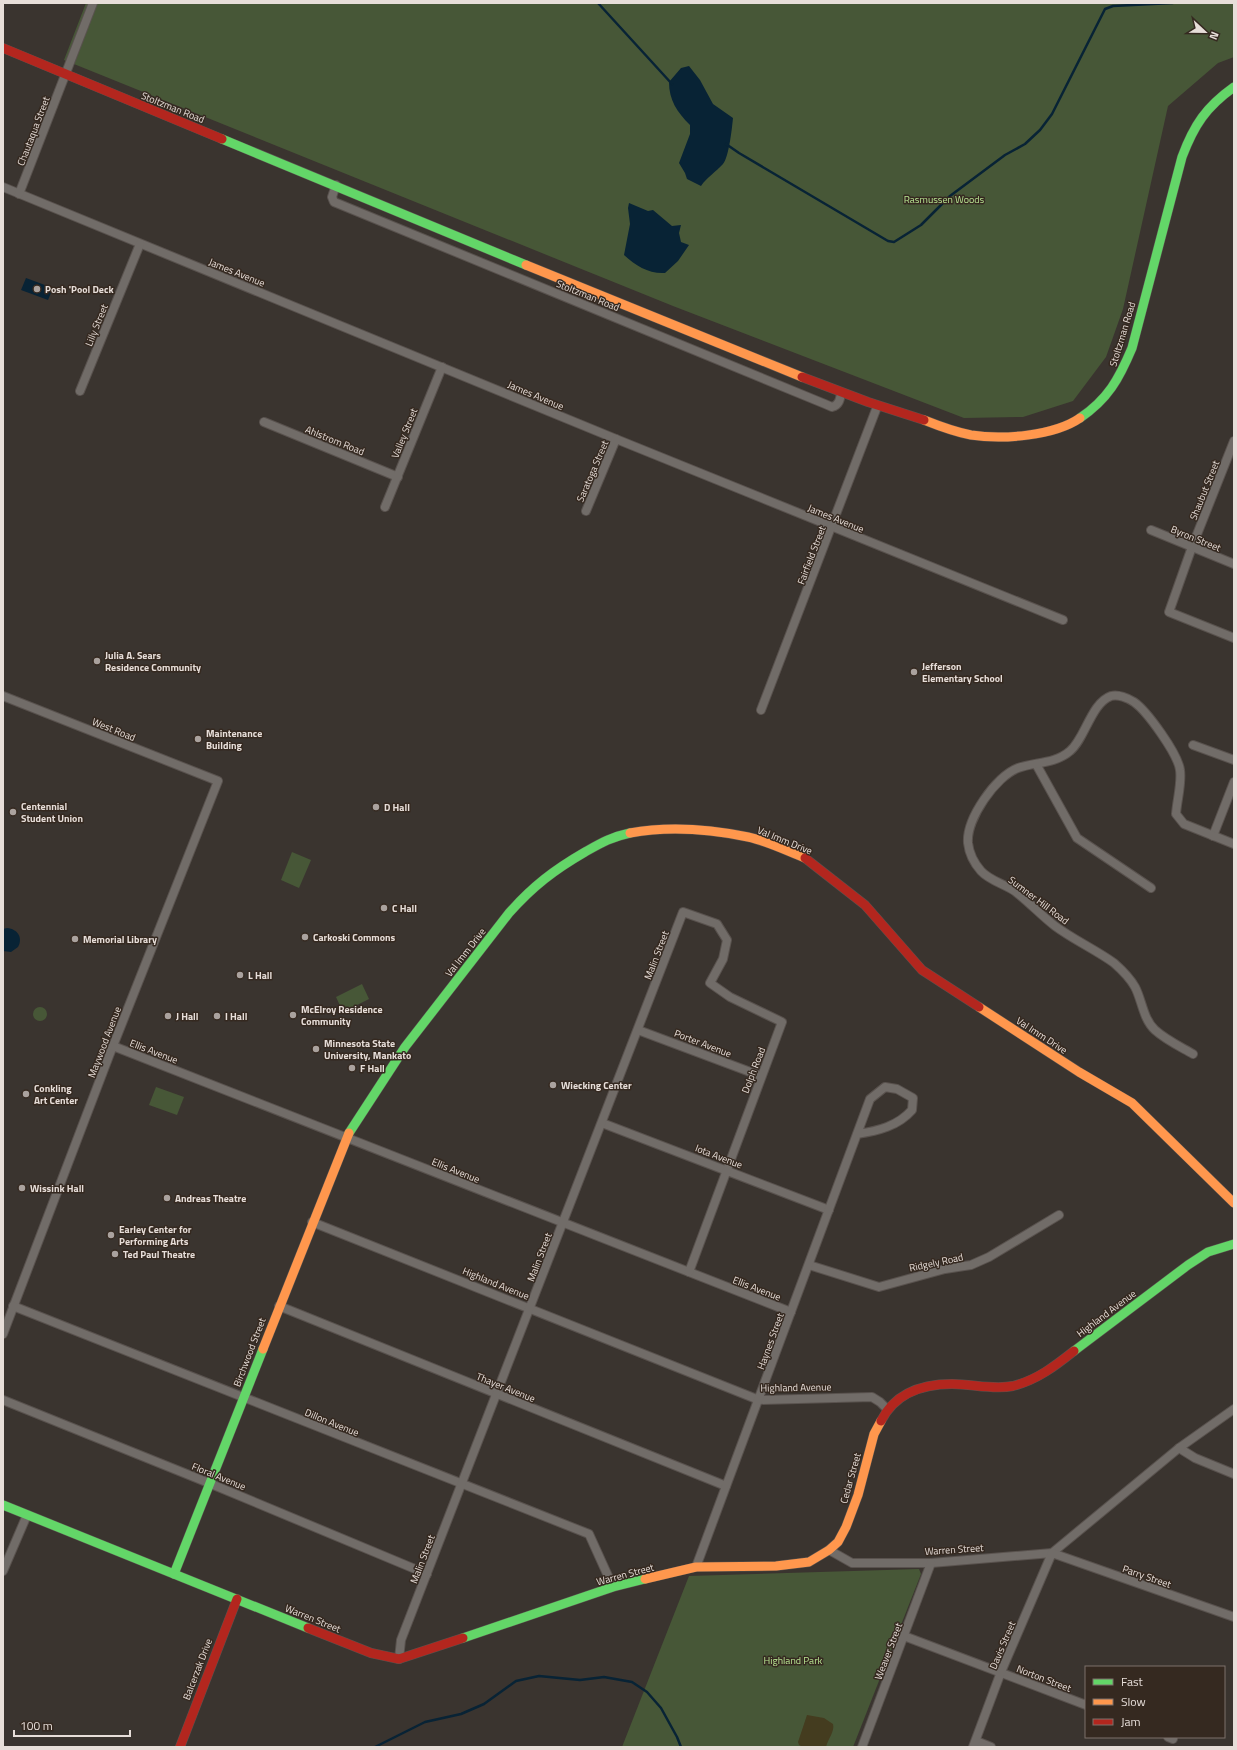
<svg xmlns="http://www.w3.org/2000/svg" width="1237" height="1750" viewBox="0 0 1237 1750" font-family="'Titillium Web',sans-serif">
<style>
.green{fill:#475737}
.sand{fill:#443c1f}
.water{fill:#082335}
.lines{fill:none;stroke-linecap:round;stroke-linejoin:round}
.stream{stroke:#082335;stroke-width:2.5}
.street-casing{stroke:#59524e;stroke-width:10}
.fast-casing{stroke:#59524e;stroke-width:10}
.slow-casing{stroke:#59524e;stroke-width:10}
.jam-casing{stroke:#59524e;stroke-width:10}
.street{stroke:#716c68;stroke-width:8}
.fast{stroke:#63d668;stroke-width:9}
.slow{stroke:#ff974d;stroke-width:9}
.jam{stroke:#b3261e;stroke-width:9}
.poi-dot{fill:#aaa29e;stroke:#352920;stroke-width:1.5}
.labels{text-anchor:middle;stroke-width:3;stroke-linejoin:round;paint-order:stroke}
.street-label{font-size:10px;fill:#e7ded9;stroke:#352920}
.park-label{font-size:10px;fill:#b9e693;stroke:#352920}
.poi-label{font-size:10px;font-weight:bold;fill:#e7ded9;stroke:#352920;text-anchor:start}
</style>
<rect width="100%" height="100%" fill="#3a342f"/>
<!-- green -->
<g class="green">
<polygon points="86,3 1234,3 1234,57 1218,63 1168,106 1123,309 1106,357 1073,401 1023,417 964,418 673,306 64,60"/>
<polygon points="292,852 311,860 299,888 281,880"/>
<polygon points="362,984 369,999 343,1012 336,997"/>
<circle cx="40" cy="1014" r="7"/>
<polygon points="156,1087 184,1097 177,1115 149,1105"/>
<polygon points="919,1569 921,1574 853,1747 622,1747 689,1576"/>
</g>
<!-- sand -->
<path class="sand" d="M807,1715L824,1718L833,1724C835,1731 828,1739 826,1747H803L799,1745L798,1742Z"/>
<!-- water -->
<g class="water">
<path d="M689,66L700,80L713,104L733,118C732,128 729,157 723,164C716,172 707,177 701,186L687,179L685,173L679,163L690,134V125C677,112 669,100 669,82L681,68Z"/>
<path d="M629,203L648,211L653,210L672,226L681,225L679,233L681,242L689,245L678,261L665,273C649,274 636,266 624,255L630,224L628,208Z"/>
<polygon points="26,278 53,288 48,300 21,290"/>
<path d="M7,928C18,929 23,938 18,947L11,952L3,951V929Z"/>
</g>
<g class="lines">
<!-- stream -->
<g class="stream">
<polyline points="598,3 672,84"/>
<polyline points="726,144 739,153 888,241 894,242 921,225 950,196 1005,155 1025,144 1040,130 1052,114 1105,9 1113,6 1173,3"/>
<polyline points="375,1747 425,1722 461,1714 484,1704 516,1681 539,1676 580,1680 604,1677 632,1682 647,1692 661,1708 677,1737 681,1747"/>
</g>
<!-- street casing -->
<g class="street-casing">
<g id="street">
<path d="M336,185L332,197L334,202L339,204L825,404L832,407C839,405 840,400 841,393"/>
<polyline points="3,187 616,439 1063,620"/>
<polyline points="19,194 93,3"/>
<polyline points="80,391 140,244"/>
<polyline points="264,422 398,477"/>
<polyline points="1234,441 1192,547 1169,612 1234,638"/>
<polyline points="385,507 442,367"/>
<polyline points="586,511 616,439"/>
<polyline points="1151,530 1234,564"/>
<polyline points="3,696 218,781 109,1056 3,1334"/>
<polyline points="761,710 877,407"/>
<polyline points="1193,745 1234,760"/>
<polyline points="1036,764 1077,838 1151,888"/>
<polyline points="1213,836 1234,782"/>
<polyline points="638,1030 761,1076"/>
<polyline points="113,1046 791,1312"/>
<path d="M1193,1054C1181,1047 1166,1040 1155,1030C1143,1019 1142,1000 1135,987C1130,978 1122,970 1114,963C1096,950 1074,940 1055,926C1042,916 1030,903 1016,892C1005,884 990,881 981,871C974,863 969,852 968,843C966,819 996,776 1018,768C1035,762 1055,764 1070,751C1085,739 1091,703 1111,696C1118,694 1128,698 1134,702C1147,711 1178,754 1180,770C1182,783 1177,800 1176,814L1184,824L1234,844"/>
<polyline points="602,1123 829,1210"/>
<polyline points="312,1222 759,1400 872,1397 880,1402 887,1409"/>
<polyline points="809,1265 879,1287 945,1269 971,1265 989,1257 1059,1215"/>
<polyline points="13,1306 589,1534 613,1587"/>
<polyline points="279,1306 726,1486"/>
<polyline points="3,1400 204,1481 427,1574"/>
<polyline points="1179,1448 1195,1458 1234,1474"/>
<polyline points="829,1550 852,1563 931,1563 1052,1553 1179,1448 1234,1409"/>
<path d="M696,1567L870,1099L885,1087L897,1089L913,1098L912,1110C898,1126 878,1131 857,1134"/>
<polyline points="3,1571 27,1515"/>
<polyline points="904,1636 1086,1705"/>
<polyline points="399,1659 401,1640 683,912 717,924 727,940 723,959 710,983 730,997 782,1022 689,1272"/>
<polyline points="1168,1737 1173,1739"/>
<polyline points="976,1741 991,1747"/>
<polyline points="862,1747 931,1563"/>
<polyline points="973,1747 1001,1672 1052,1553 1234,1617"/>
</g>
</g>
<!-- fast casing -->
<g class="fast-casing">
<g id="fast">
<polyline points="222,139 526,265"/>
<path d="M1080,418C1108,399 1119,379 1132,348L1182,157C1194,125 1206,107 1234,87"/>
<path d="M349,1133L405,1047L509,913C533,886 554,870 585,852C601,843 611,837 630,833"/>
<polyline points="1074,1351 1188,1265 1208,1252 1234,1244"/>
<polyline points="3,1505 308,1628"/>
<polyline points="174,1574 263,1349"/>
<polyline points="463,1638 613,1587 645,1579"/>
</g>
</g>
<!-- slow casing -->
<g class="slow-casing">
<g id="slow">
<polyline points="526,265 802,377"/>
<path d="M924,420C939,426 955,432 971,435C1002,440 1054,436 1080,418"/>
<path d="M630,833C668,826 709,829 748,837C767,841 787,851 805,858"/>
<polyline points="979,1007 1079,1072 1132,1103 1234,1203"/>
<polyline points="263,1349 349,1133"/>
<polyline points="645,1579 696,1567 776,1566 809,1562 829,1550 838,1542 846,1527 858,1495 874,1434 881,1421"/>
</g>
</g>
<!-- jam casing -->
<g class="jam-casing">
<g id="jam">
<polyline points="3,48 222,139"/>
<polyline points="802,377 868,402 924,420"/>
<polyline points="805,858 865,905 922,970 979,1007"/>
<path d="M881,1421C895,1393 922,1384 952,1384C973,1384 993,1390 1013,1386C1037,1380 1055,1366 1074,1351"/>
<polyline points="308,1628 371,1653 399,1659 463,1638"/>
<polyline points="180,1747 237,1599"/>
</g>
</g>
<!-- street -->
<use href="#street" class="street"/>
<!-- fast -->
<use href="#fast" class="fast"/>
<!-- slow -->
<use href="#slow" class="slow"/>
<!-- jam -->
<use href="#jam" class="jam"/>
</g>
<!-- markers -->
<g class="poi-dot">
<circle cx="37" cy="289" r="4"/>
<circle cx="97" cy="661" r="4"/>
<circle cx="914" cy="672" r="4"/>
<circle cx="198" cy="739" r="4"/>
<circle cx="376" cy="807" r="4"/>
<circle cx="13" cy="812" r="4"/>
<circle cx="384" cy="908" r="4"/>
<circle cx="305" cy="937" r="4"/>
<circle cx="75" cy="939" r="4"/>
<circle cx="240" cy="975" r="4"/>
<circle cx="293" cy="1015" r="4"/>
<circle cx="168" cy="1016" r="4"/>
<circle cx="217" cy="1016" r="4"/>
<circle cx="316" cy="1049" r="4"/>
<circle cx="352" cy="1068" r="4"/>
<circle cx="553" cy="1085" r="4"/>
<circle cx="26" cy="1094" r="4"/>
<circle cx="22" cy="1188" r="4"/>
<circle cx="167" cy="1198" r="4"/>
<circle cx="111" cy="1235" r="4"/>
<circle cx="115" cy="1254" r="4"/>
</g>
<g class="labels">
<!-- street labels -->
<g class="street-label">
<text transform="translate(173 107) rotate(22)" y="4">Stoltzman Road</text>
<text transform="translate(33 131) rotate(-69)" y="4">Chautaqua Street</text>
<text transform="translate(237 272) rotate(22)" y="4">James Avenue</text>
<text transform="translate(588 295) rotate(22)" y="4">Stoltzman Road</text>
<text transform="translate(96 325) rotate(-68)" y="4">Lilly Street</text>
<text transform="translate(1122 334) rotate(-73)" y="4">Stoltzman Road</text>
<text transform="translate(536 395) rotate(23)" y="4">James Avenue</text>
<text transform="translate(404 433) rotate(-68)" y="4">Valley Street</text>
<text transform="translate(335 440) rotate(22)" y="4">Ahlstrom Road</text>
<text transform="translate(592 471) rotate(-67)" y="4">Saratoga Street</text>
<text transform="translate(1204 490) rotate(-68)" y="4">Shaubut Street</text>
<text transform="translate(836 518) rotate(22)" y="4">James Avenue</text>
<text transform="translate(1196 538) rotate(22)" y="4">Byron Street</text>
<text transform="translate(811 555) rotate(-69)" y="4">Fairfield Street</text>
<text transform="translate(114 729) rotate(22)" y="4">West Road</text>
<text transform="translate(785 840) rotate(22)" y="4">Val Imm Drive</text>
<text transform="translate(1039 900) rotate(37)" y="4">Sumner Hill Road</text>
<text transform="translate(465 952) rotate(-52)" y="4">Val Imm Drive</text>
<text transform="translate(656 955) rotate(-69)" y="4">Malin Street</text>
<text transform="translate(1042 1035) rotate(33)" y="4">Val Imm Drive</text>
<text transform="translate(104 1042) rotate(-69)" y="4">Maywood Avenue</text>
<text transform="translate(703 1043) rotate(21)" y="4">Porter Avenue</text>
<text transform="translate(154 1051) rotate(21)" y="4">Ellis Avenue</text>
<text transform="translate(753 1070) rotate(-69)" y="4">Dolph Road</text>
<text transform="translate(719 1156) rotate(21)" y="4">Iota Avenue</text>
<text transform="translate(456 1170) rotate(22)" y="4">Ellis Avenue</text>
<text transform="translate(539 1257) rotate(-69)" y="4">Malin Street</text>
<text transform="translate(936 1262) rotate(-12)" y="4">Ridgely Road</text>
<text transform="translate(496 1283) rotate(22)" y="4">Highland Avenue</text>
<text transform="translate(757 1288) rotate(21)" y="4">Ellis Avenue</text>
<text transform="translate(1106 1313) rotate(-37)" y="4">Highland Avenue</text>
<text transform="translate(770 1341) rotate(-70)" y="4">Haynes Street</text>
<text transform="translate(249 1352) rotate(-69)" y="4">Birchwood Street</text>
<text transform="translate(506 1387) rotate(22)" y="4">Thayer Avenue</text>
<text transform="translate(796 1387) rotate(-1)" y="4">Highland Avenue</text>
<text transform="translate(332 1422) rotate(22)" y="4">Dillon Avenue</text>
<text transform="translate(219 1476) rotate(22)" y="4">Floral Avenue</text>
<text transform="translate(850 1478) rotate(-74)" y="4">Cedar Street</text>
<text transform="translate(954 1549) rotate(-4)" y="4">Warren Street</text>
<text transform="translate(422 1559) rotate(-69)" y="4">Malin Street</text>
<text transform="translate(625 1574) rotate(-15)" y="4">Warren Street</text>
<text transform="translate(1147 1576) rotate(19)" y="4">Parry Street</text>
<text transform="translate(313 1618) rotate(22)" y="4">Warren Street</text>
<text transform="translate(1002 1645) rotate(-67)" y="4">Davis Street</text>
<text transform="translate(888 1651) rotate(-69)" y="4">Weaver Street</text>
<text transform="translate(197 1669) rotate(-69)" y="4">Balcerzak Drive</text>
<text transform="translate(1044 1678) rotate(21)" y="4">Norton Street</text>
</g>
<!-- park labels -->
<g class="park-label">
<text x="944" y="203">Rasmussen Woods</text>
<text x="793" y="1664">Highland Park</text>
</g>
<!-- poi labels -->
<g class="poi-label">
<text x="45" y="293">Posh 'Pool Deck</text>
<text x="105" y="659">Julia A. Sears<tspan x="105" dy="12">Residence Community</tspan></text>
<text x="922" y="670">Jefferson<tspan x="922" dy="12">Elementary School</tspan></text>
<text x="206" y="737">Maintenance<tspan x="206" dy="12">Building</tspan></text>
<text x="21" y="810">Centennial<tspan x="21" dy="12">Student Union</tspan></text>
<text x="384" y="811">D Hall</text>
<text x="392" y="912">C Hall</text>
<text x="313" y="941">Carkoski Commons</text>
<text x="83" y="943">Memorial Library</text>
<text x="248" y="979">L Hall</text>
<text x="301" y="1013">McElroy Residence<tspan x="301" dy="12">Community</tspan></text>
<text x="176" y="1020">J Hall</text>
<text x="225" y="1020">I Hall</text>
<text x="324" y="1047">Minnesota State<tspan x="324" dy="12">University, Mankato</tspan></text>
<text x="360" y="1072">F Hall</text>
<text x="561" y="1089">Wiecking Center</text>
<text x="34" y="1092">Conkling<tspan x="34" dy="12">Art Center</tspan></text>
<text x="30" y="1192">Wissink Hall</text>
<text x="175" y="1202">Andreas Theatre</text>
<text x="119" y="1233">Earley Center for<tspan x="119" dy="12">Performing Arts</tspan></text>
<text x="123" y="1258">Ted Paul Theatre</text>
</g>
</g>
<!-- border -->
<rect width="1237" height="1750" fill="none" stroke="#e7ded9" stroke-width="8"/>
<!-- legend -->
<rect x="1085" y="1666" width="140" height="72" fill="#352920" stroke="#7c716a"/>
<rect x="1093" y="1679" width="20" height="6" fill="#63d668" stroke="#7c716a"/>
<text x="1121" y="1686" font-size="12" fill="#e7ded9">Fast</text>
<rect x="1093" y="1699" width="20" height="6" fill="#ff974d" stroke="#7c716a"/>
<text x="1121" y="1706" font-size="12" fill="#e7ded9">Slow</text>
<rect x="1093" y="1719" width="20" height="6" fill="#b3261e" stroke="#7c716a"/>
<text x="1121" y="1726" font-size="12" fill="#e7ded9">Jam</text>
<!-- north arrow -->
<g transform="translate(1205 32) rotate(112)" stroke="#352920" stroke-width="3" paint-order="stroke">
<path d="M0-3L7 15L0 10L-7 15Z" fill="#e7ded9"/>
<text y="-6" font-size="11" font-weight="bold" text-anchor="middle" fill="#e7ded9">N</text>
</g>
<!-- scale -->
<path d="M14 1730v6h116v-6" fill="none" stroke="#e7ded9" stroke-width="2"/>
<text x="20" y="1730" font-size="12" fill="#e7ded9" stroke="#352920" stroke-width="3" paint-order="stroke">100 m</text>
</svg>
